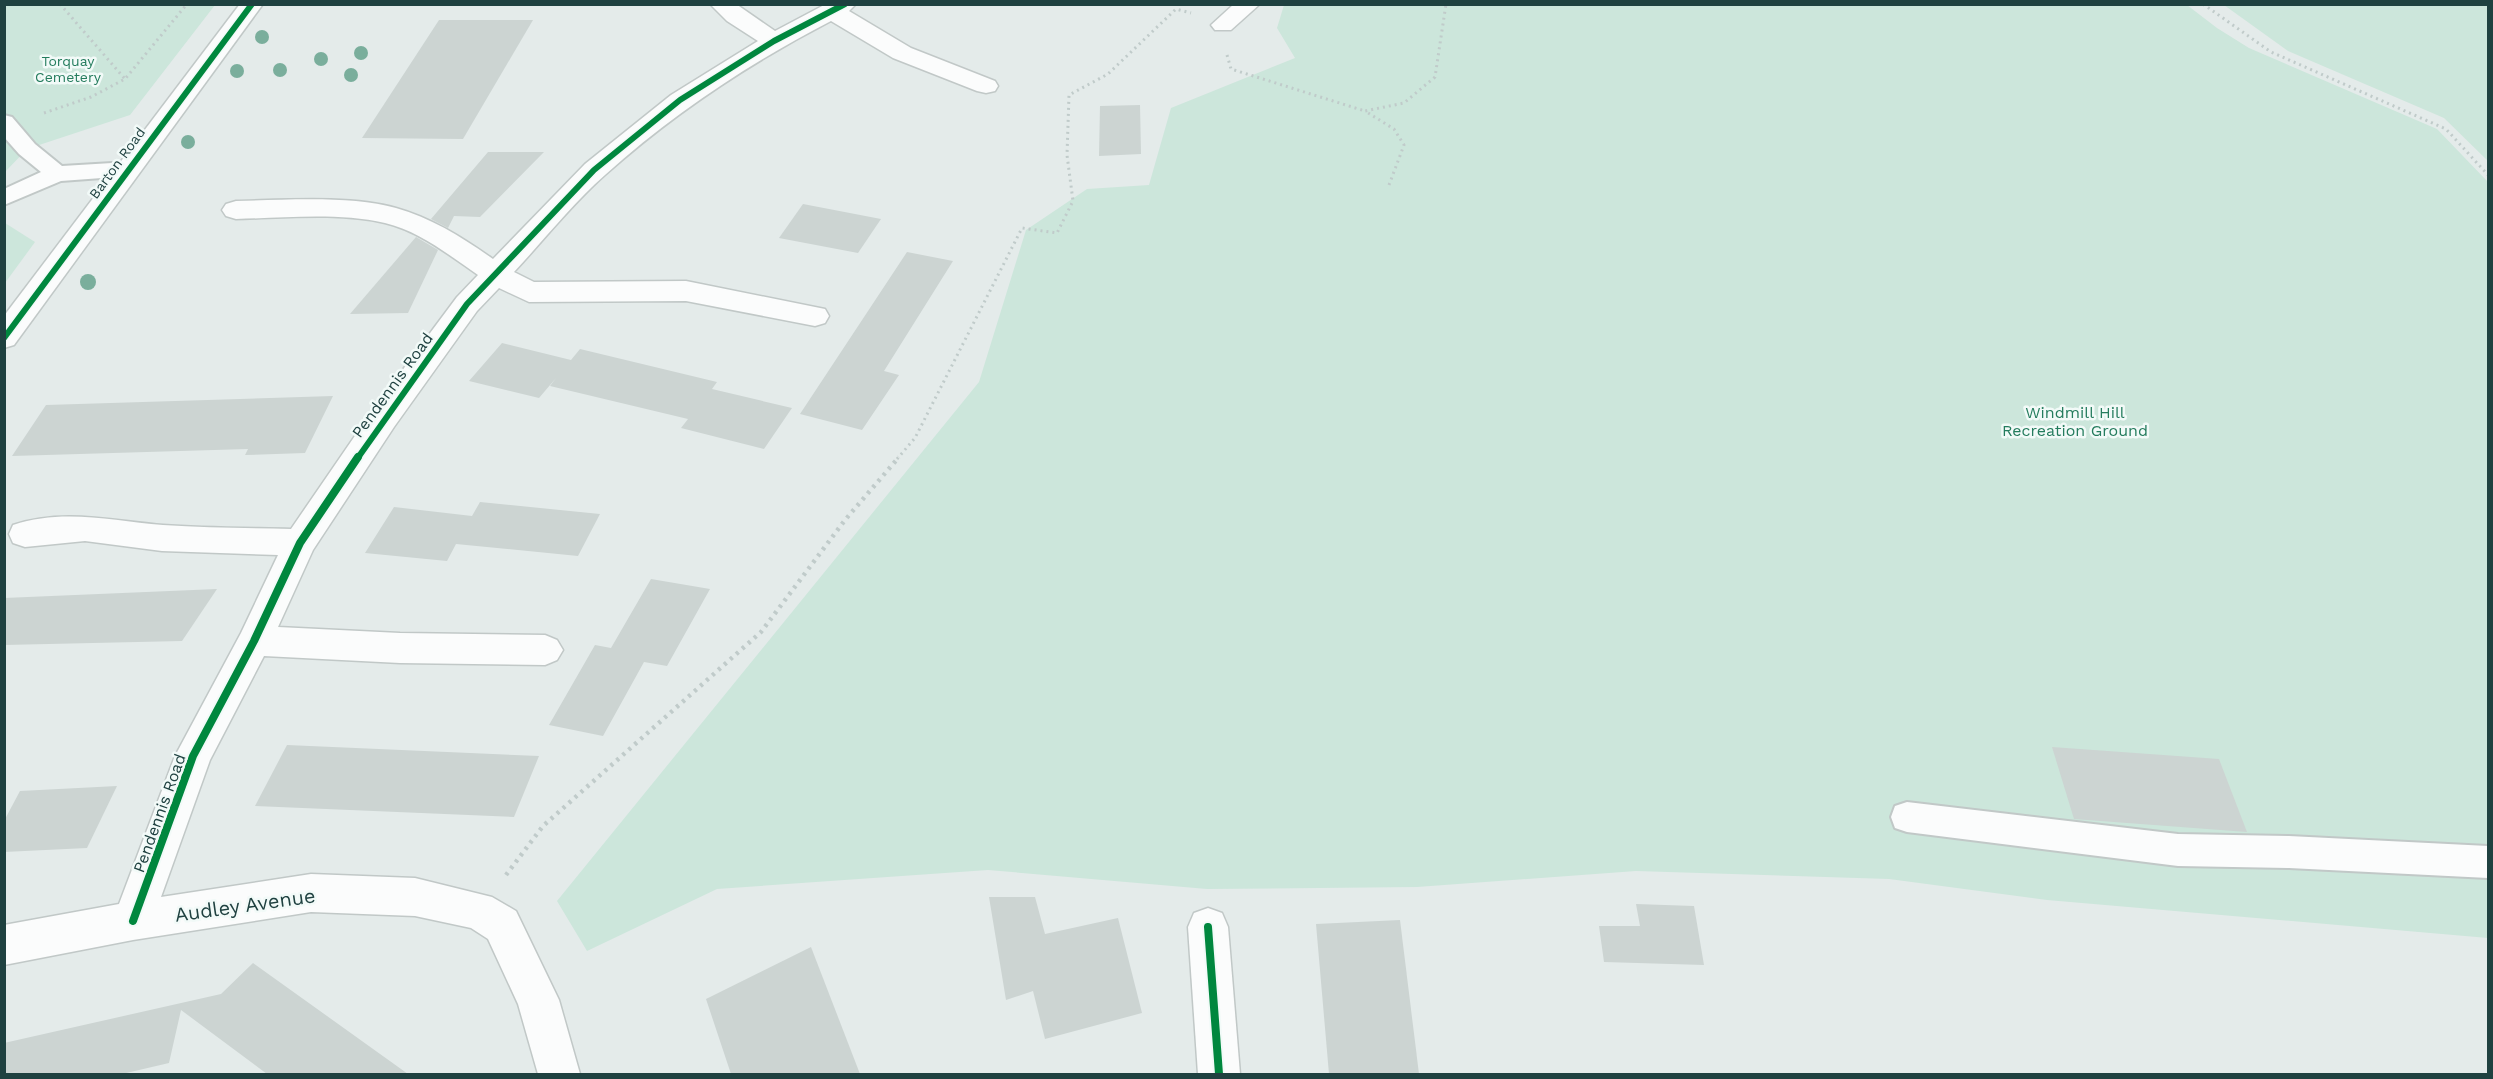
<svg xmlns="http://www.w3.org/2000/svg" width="2493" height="1079" viewBox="0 0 2493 1079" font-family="'Work Sans',sans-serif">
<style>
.green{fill:#cce6db}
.building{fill:#ccd4d2}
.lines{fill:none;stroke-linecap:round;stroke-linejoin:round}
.service-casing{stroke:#c1c8c7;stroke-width:4}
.minor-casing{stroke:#c1c8c7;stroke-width:3}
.tertiary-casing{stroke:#c1c8c7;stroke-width:3}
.path-far1{stroke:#c0cbca;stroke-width:3;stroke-dasharray:2 4;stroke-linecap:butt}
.path{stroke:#c0cbca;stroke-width:4.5;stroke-dasharray:3 5;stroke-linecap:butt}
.service{fill:#fbfcfc;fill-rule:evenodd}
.minor{fill:#fbfcfc;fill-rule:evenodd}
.tertiary{fill:#fbfcfc;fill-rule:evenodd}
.cycleway-far1-casing{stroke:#f2faf8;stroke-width:9}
.cycleway-casing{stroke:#f2faf8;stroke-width:12}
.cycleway-far1{stroke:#00873e;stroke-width:6}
.cycleway{stroke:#00873e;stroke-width:8}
.tree{fill:#7aae9c}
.labels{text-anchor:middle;stroke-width:5;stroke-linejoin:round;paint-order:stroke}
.far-park-label{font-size:14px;fill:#247c5d;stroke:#f2faf8}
.far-street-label{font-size:14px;fill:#1f4140;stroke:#f2faf8}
.street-label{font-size:16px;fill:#1f4140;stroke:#f2faf8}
.park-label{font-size:16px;fill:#247c5d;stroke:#f2faf8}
.near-street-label{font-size:20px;fill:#1f4140;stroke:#f2faf8}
</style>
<rect width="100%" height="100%" fill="#e4ebea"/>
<!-- green -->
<g class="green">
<polygon points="5,5 215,5 130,115 27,149 5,172"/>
<polygon points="1284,5 2187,5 2217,28 2249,48 2437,129 2488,182 2488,938 2047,900 1889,879 1636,871 1417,887 1207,889 988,870 717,889 587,951 557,901 979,382 1026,230 1087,189 1149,185 1171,108 1295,58 1277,28"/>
<polygon points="2224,5 2488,5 2488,161 2444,118 2288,51"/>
<polygon points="5,223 35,242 5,283"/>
</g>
<!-- building -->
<g class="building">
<polygon points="439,20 533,20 463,139 362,138"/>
<polygon points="1140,105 1141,154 1099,156 1100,106"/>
<polygon points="488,152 544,152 480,217 454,216 448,228 431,219"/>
<polygon points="803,204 881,219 858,253 779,238"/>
<polygon points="416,237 438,250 408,313 350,314"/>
<polygon points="907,252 953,261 884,371 899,375 862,430 800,414"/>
<polygon points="502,343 571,360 580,349 717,382 712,389 792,408 764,449 681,428 688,419 550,386 556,378 539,398 469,381"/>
<polygon points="333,396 305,453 245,455 248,449 12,456 46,405"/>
<polygon points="480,502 600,514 578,556 456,544 447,561 365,553 394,507 472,516"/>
<polygon points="651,579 710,589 667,666 644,662 603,736 549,725 595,645 611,648"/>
<polygon points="217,589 182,641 4,645 4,598"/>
<polygon points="287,745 539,756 514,817 255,806"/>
<polygon points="2052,747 2219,759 2247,832 2074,819"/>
<polygon points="117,786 87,848 4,852 4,821 20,791"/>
<polygon points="989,897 1035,897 1045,934 1118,918 1142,1013 1045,1039 1033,991 1006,1000"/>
<polygon points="1636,904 1694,906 1704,965 1604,962 1599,926 1640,926"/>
<polygon points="1400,920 1419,1074 1329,1074 1316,924"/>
<polygon points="811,947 860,1074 731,1074 706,999"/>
<polygon points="253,963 408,1074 267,1074 181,1010 169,1063 122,1074 4,1074 4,1043 221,994"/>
</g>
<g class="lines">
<!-- service casing -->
<g class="service-casing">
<g id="service">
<polygon points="4,115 12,117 35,144 62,166 129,162 137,164 140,169 137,174 129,176 61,181 4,205 4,189 41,172 19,154 4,137"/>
<polygon points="1907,802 2178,834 2289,836 2488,846 2488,878 2289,868 2178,866 1907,832 1895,828 1891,817 1895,806"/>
</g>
</g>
<!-- minor casing -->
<g class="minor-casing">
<g id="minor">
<path d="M710,4H736L775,31L826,4H856L849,11L911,48L995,81L998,86L995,91L986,93L977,91L893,58L831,21C750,63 674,113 605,175C572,204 544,240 514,272L534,282L686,281L825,309L829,316L825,323L815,326L686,301L529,302L499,288L477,311L394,427L313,550L278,627L400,633L545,635L557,640L563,650L557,660L545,665L400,663L264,656L210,760L161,897L311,874L415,878L492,897L516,911L559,1000L580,1074H538L518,1004L488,939L471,928L415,916L311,912L133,940L4,965V925L119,904L175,756L241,633L278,555L162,551L85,541L25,547L13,543L9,534L13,525C63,508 113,521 163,525C206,528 249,528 291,529L372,411L457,297L478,275C449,255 419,231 385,223C337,212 284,218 236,219L226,216L222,210L226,204L236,201C283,200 352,195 396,208C432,218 463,238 493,259L585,164L671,95L758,41L727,21Z"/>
<polygon points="1234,4 1260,4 1231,30 1215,30 1211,25"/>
<polygon points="1208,908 1222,913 1228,927 1240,1074 1198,1074 1188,927 1194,913"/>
</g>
</g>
<!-- tertiary casing -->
<g class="tertiary-casing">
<polygon id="tertiary" points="240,4 263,4 14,345 4,348 4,316"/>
</g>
<!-- path-far1 -->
<g class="path-far1">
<polyline points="60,4 125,79"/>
<polyline points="2203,4 2271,52 2446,129 2488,175"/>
<polyline points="1227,55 1231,69 1365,111"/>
<polyline points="44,113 91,97 125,79 187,4"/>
<polyline points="1389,185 1404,145 1394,129 1365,111 1404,103 1435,77 1446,4"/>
<polyline points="897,459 915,438 1022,228 1057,233 1073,201 1067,155 1069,95 1108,74 1176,9 1191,13"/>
</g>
<!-- path -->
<polyline class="path" points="506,875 543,826 761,632 845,520 899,457"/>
<!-- service -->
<use href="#service" class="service"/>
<!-- minor -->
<use href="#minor" class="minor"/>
<!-- tertiary -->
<use href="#tertiary" class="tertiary"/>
<!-- cycleway-far1 casing -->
<g class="cycleway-far1-casing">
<g id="cycleway-far1">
<polyline points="4,338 252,4"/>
<polyline points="357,459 467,304 594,170 680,100 774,41 845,4"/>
</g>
</g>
<!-- cycleway casing -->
<g class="cycleway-casing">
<g id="cycleway">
<polyline points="133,921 193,756 254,641 300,543 358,457"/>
<polyline points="1208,927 1219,1074"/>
</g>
</g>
<!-- cycleway-far1 -->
<use href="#cycleway-far1" class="cycleway-far1"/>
<!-- cycleway -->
<use href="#cycleway" class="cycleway"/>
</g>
<!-- trees -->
<g class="tree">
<circle cx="262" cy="37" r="7"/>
<circle cx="361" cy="53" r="7"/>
<circle cx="321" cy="59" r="7"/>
<circle cx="280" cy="70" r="7"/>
<circle cx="237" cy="71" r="7"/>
<circle cx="351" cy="75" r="7"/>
<circle cx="188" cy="142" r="7"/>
<circle cx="88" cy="282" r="8"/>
</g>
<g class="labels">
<!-- far-park labels -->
<g class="far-park-label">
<text x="68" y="66">Torquay<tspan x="68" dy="16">Cemetery</tspan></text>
</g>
<!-- far-street labels -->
<g class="far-street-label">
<text transform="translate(117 163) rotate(-54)" y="5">Barton Road</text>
</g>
<!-- street labels -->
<g class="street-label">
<text transform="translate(392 385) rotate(-54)" y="6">Pendennis Road</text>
<text transform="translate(159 813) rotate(-70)" y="6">Pendennis Road</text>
</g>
<!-- park labels -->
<g class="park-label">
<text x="2075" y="418">Windmill Hill<tspan x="2075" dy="18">Recreation Ground</tspan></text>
</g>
<!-- near-street labels -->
<g class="near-street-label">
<text transform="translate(245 905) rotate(-8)" y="7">Audley Avenue</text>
</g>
</g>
<!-- border -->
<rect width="2493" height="1079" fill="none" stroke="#1f4140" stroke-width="12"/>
</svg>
